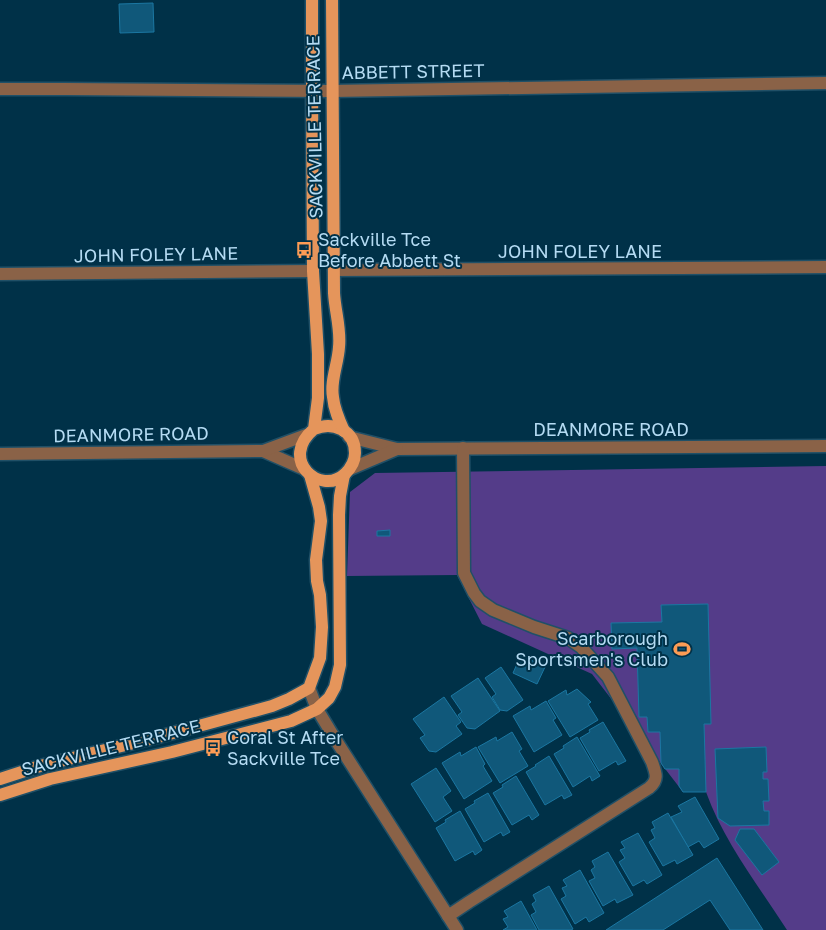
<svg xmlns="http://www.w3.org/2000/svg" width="826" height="930" viewBox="0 0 826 930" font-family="'Golos Text',sans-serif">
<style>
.green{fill:#543c89}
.building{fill:#10587a;stroke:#1b77a2}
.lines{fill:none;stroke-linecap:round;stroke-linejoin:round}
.minor-casing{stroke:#205067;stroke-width:15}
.major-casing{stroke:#205067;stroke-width:15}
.minor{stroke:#8a6247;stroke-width:12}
.major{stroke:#e5955b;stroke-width:12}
.labels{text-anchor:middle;stroke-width:4;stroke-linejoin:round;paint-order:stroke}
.street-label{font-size:18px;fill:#b4dbf3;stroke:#003148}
.poi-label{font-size:18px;fill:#b4dbf3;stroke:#003148;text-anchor:start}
</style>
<rect width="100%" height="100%" fill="#003148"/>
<!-- green -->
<path class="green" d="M826,466V930H787C758,885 724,842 706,792H683L592,674L482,624L457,575L347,576L350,492L375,473Z"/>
<!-- building -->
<g class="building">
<polygon points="153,3 154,32 120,33 119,4"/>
<polygon points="390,530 390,536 377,536 377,531"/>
<polygon points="708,604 711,724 704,724 706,792 683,792 679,786 679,769 665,769 661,763 660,732 648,732 647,717 639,717 637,648 612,649 611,623 662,622 661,605"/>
<polygon points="521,655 545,667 537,684 513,673"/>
<polygon points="501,667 523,700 507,711 500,710 492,697 496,694 485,678"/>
<polygon points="478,678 500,711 475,729 467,728 458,715 462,712 451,696"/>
<polygon points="577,689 591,702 588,704 598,720 570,737 548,701 566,690 567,695"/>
<polygon points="444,697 461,722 456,726 462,734 436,752 429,751 420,738 425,735 413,719"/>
<polygon points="546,701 556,718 553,720 562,735 534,752 513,716 530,706 531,710"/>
<polygon points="603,722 626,761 618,765 616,761 599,771 580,738 590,732 589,730"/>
<polygon points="512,732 522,749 519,751 528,766 500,783 478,747 496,737 497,741"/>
<polygon points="577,737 600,776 592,781 590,776 573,787 554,754 564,748 563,746"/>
<polygon points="476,747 485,764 483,766 492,781 464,799 442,763 460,752 461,756"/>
<polygon points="766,747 767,772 763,772 763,779 768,779 769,801 763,801 764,811 769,811 769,825 730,826 718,818 715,749"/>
<polygon points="549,756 572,795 564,799 562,795 545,805 526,772 536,766 535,765"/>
<polygon points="436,768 451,791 443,797 452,811 435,822 411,784"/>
<polygon points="516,776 539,815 532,820 529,815 512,825 493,793 503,787 502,785"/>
<polygon points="488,793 510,832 503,836 501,832 484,842 465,809 475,803 474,801"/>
<polygon points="695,797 719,839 704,848 699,841 688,847 671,817 682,812 678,806"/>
<polygon points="460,811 482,850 475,855 473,851 455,861 436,828 446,822 445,820"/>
<polygon points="668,813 693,855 677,864 675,860 663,866 649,842 655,838 651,830 655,828 652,822"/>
<polygon points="740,829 754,829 779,862 762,875 735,840"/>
<polygon points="638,833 662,875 647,884 644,880 633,886 619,862 625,858 620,850 625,848 621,842"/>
<polygon points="608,852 633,895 617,903 615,899 603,906 589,881 595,878 591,870 595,867 592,861"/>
<polygon points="717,858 763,930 730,930 710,900 663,930 606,930"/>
<polygon points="580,870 604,913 589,922 586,917 575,924 561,899 566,896 562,888 567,886 563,880"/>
<polygon points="549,886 573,929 571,930 539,930 531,915 536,912 532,904 536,901 533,895"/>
<polygon points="521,901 537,930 503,930 508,927 503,919 508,917 504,911"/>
</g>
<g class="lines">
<!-- minor casing -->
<g class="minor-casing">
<g id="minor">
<polyline points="0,89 66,89 332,91 826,83"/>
<polyline points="334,270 826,267"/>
<polyline points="0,274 313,271"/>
<polyline points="349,437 397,449 826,446"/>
<polyline points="263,451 304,469"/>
<polyline points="0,454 263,451 306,435"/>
<polyline points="350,469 397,449"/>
<polyline points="309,688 317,709 337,742 457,930"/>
<path d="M448,916L469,902L649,788C659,780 656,773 652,762L608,677L581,647L568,638L534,627L493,610L480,601L474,593L464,573L463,448"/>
</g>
</g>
<!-- major casing -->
<g class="major-casing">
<g id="major">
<path d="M312,0V90L313,271L318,354V398L314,429C278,459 320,497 345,474C351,468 355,461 355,453C355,430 333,421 314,429"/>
<path d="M332,0L334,293C335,311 341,329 339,347C338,364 330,381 333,397C334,409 339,420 344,431"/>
<polyline points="0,779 40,766 162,736 272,706 289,699 309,688 320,658 322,627 320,595 317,581 316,560 321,521 319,507 310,475"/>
<polyline points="0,795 50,779 172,752 291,721 317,709 329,698 335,687 340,665 339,515 340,496 344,475"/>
</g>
</g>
<!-- minor -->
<use href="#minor" class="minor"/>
<!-- major -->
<use href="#major" class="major"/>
</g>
<!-- icons -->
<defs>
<g id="bus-bare" transform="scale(1.35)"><path d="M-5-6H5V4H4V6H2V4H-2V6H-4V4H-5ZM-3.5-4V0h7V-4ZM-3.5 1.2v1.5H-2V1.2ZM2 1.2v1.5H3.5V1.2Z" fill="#fd9c55" stroke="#003148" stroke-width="2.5" paint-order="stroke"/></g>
<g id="stadium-bare" transform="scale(1.35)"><path d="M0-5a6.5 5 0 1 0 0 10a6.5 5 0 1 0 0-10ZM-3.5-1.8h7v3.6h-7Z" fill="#fd9c55" stroke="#003148" stroke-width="2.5" paint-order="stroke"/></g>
</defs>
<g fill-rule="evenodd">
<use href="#bus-bare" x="304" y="250"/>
<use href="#stadium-bare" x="682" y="649"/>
<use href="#bus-bare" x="213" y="748"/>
</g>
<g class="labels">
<!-- street labels -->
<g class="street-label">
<text transform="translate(413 72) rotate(-1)" y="6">ABBETT STREET</text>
<text transform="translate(315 127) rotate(-91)" y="6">SACKVILLE TERRACE</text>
<text x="580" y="258">JOHN FOLEY LANE</text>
<text transform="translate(156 255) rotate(-1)" y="6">JOHN FOLEY LANE</text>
<text x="611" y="436">DEANMORE ROAD</text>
<text transform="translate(131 435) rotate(-1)" y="6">DEANMORE ROAD</text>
<text transform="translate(111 748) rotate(-14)" y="6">SACKVILLE TERRACE</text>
</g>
<!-- poi labels -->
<g class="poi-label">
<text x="318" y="246">Sackville Tce<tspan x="318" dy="21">Before Abbett St</tspan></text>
<text x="668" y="645" text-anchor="end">Scarborough<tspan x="668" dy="21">Sportsmen's Club</tspan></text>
<text x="227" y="744">Coral St After<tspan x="227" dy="21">Sackville Tce</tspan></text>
</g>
</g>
</svg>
